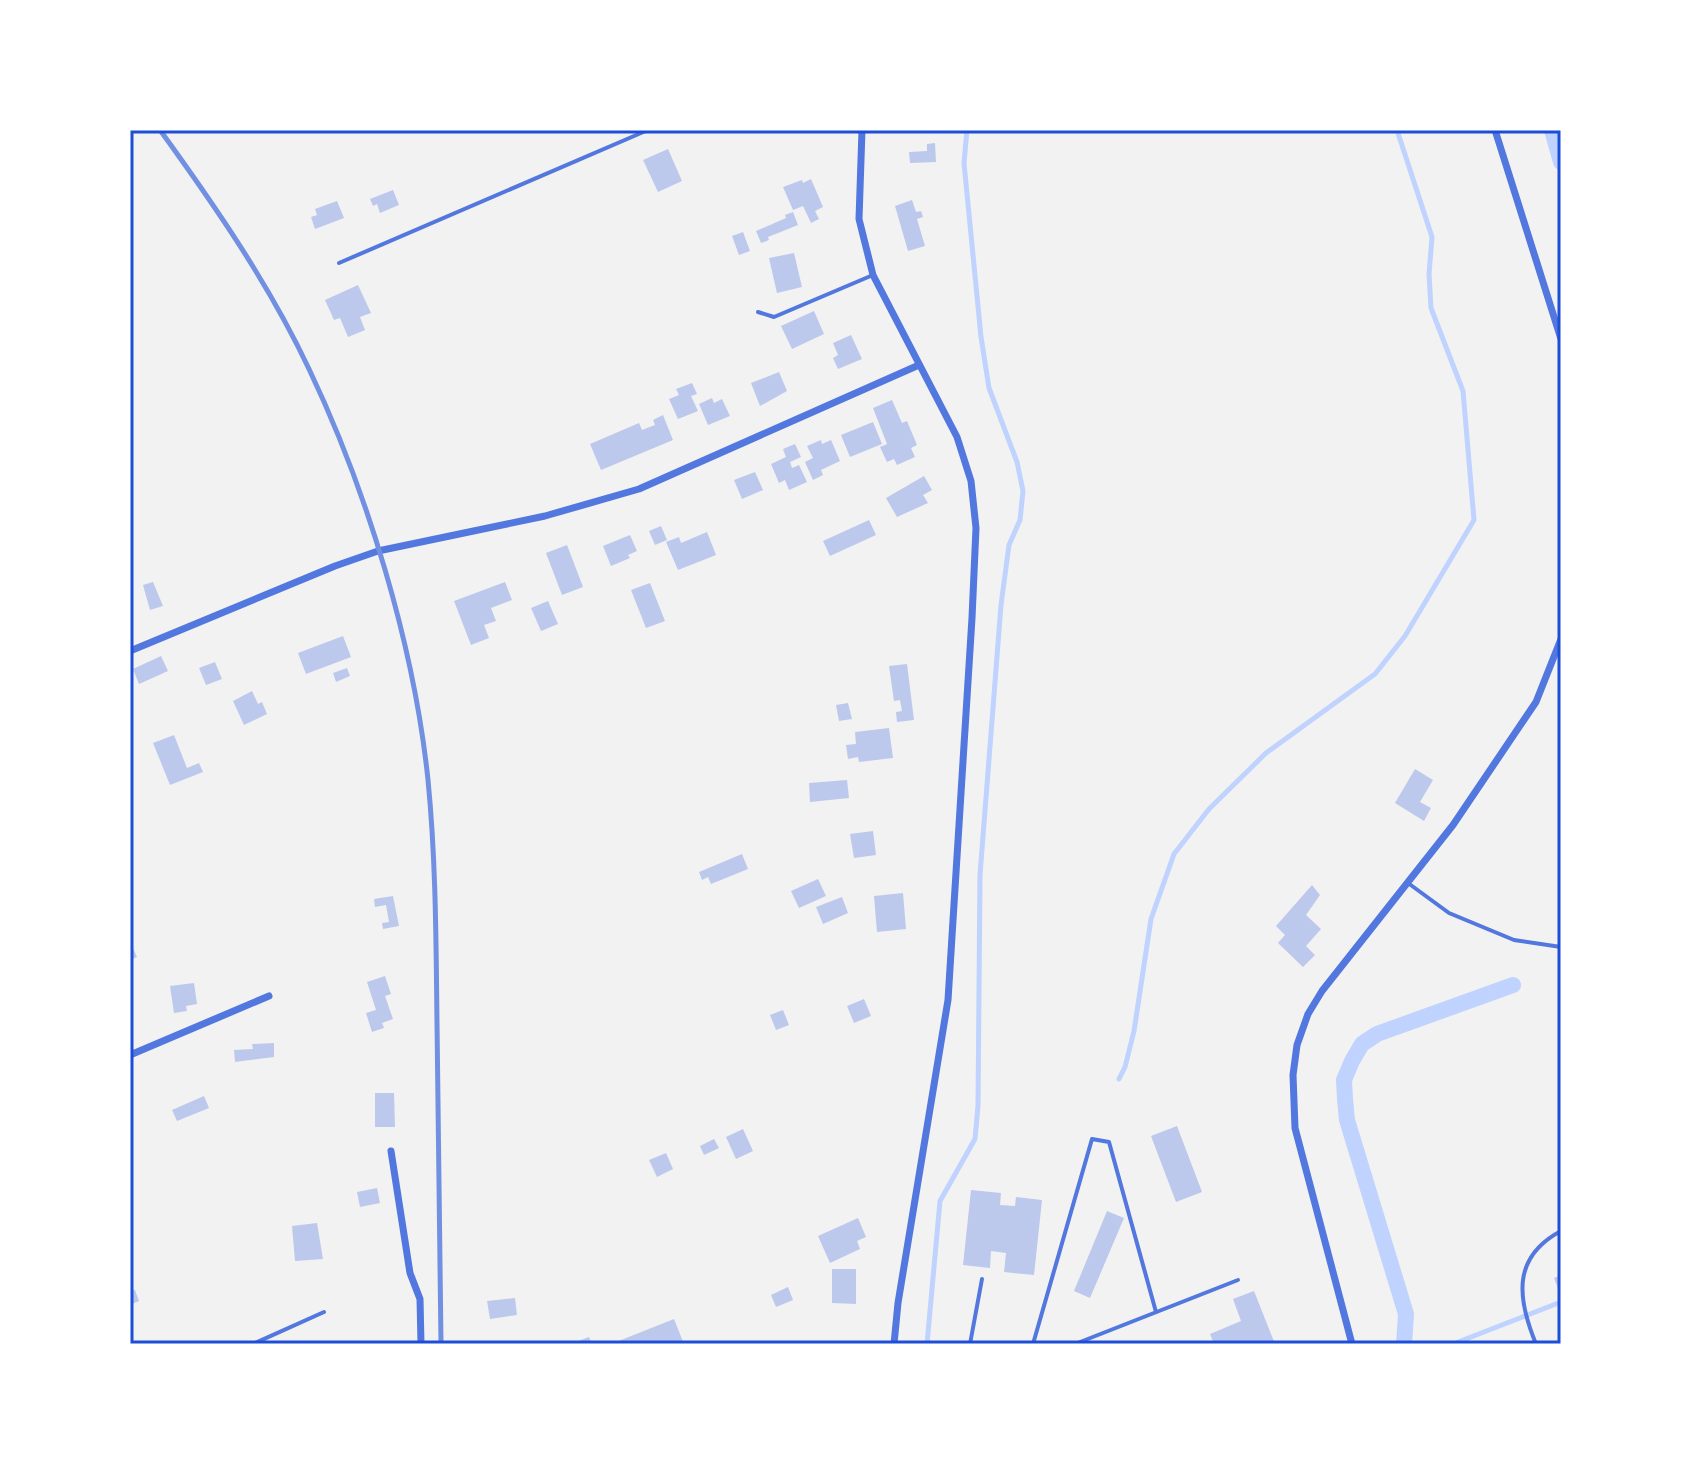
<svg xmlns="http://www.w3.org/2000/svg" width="1691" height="1474" viewBox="0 0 1691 1474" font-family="'Golos Text',sans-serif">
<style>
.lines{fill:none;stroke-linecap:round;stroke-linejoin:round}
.stream{stroke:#bfd3fe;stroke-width:5}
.canal{stroke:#bfd3fe;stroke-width:16}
.building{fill:#bdc9ec}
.service{stroke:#5277de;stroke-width:4}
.minor{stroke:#5277de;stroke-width:7}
.rail{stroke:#7290e2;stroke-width:5}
.neatline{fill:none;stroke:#1d4ed8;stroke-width:3}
</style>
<rect width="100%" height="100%" fill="#f2f2f2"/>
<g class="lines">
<!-- stream -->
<g class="stream">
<polyline points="1119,1079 1125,1067 1134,1031 1151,919 1174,854 1209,809 1266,753 1375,674 1405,636 1474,520 1463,391 1431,308 1429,274 1432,237 1397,130"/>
<polyline points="927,1344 940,1201 975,1139 978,1106 980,875 1001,605 1009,545 1020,520 1023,491 1017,462 989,388 981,337 964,163 967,130"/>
<polyline points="1453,1344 1561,1302"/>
</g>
<!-- canal -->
<g class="canal">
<polyline points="1552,130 1561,162"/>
<polyline points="1404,1344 1406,1314 1347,1120 1345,1099 1344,1080 1352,1061 1362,1044 1377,1034 1513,985"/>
</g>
</g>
<!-- building -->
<g class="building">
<polygon points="935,143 936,162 910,163 909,152 927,151 927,144"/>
<polygon points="668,149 682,181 658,192 643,160"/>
<polygon points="811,179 823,207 815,211 819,219 811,223 803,206 793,210 783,187 802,180 803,183"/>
<polygon points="393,190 399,205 380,213 377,204 373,206 370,199"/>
<polygon points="912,200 916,212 921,211 923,217 917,219 925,246 908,251 895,206"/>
<polygon points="337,201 344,218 315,229 311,217 317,215 315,209"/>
<polygon points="793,212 798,225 768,237 769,240 761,243 756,231 786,218 785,215"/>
<polygon points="743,232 750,251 739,255 732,236"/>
<polygon points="794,253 802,287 777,293 769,258"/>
<polygon points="358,285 371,313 360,317 365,330 348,337 340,318 334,320 325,300"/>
<polygon points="814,311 824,334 792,349 781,326"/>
<polygon points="851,335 862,359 838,369 833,358 838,355 833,343"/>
<polygon points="779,372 787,391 760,406 751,383"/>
<polygon points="692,383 697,394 691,396 698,411 678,419 669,399 679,395 676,389"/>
<polygon points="712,398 714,403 722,399 730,416 708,425 699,404"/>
<polygon points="892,400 902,423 907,421 917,445 911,448 915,457 897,465 894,459 887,462 880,447 887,444 873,408"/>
<polygon points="663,415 673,440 601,470 590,444 639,423 642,430 655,425 653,420"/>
<polygon points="873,422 882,444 850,457 841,435"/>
<polygon points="821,440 822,444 831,440 840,461 821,470 823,475 813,480 805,462 813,458 807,446"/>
<polygon points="795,444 801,457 790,462 792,468 799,465 807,482 789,490 785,480 779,483 771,464 786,457 783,449"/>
<polygon points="755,472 763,490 742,499 734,480"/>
<polygon points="924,476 932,490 923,495 928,503 897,517 886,498"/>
<polygon points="869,520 876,535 830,556 823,541"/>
<polygon points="661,526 667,540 655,545 649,531"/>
<polygon points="707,532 716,555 678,570 666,542 679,537 681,543"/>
<polygon points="630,535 637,551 628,555 630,558 611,566 603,546"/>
<polygon points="567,545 583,587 562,595 546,553"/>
<polygon points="153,582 163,606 150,610 143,585"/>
<polygon points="505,582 512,600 491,608 496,621 484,625 489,638 471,645 454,601"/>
<polygon points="650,583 665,621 646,628 631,590"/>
<polygon points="548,601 558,624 541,631 531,608"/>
<polygon points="343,636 351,657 306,674 298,653"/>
<polygon points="161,656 168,671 139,684 133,669"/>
<polygon points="215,662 222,679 206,685 199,668"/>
<polygon points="907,664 914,720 897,722 896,712 902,711 900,700 894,701 889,666"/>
<polygon points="347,668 350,676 336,682 333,673"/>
<polygon points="252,691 258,704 262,702 267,714 244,725 233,701"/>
<polygon points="848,703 852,719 839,721 836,705"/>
<polygon points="889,728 893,758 859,762 858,757 848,759 846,745 856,744 855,732"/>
<polygon points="174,735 187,768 199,763 203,772 170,785 153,743"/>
<polygon points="1415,769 1433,780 1420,802 1431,808 1424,821 1395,803"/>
<polygon points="847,780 849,798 810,802 809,783"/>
<polygon points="873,831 876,855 854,858 850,834"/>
<polygon points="742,854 748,869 711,884 708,877 702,880 699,872"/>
<polygon points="818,879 826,896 799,908 791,891"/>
<polygon points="1312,885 1320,895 1306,915 1321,929 1306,946 1315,955 1303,967 1278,943 1285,935 1276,926"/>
<polygon points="903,893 906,929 877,932 874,896"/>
<polygon points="393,896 399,926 383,929 382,923 389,922 386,905 375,907 374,899"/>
<polygon points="842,897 848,913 823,924 816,907"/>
<polygon points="130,941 137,957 130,960"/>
<polygon points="385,976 391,994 385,996 393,1019 382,1023 384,1028 372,1032 366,1013 376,1010 367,982"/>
<polygon points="194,983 197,1004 186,1006 187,1011 174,1013 170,986"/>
<polygon points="864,999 871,1016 854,1023 847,1006"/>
<polygon points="783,1010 789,1025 776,1030 770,1015"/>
<polygon points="274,1043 274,1057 235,1062 234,1050 253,1049 252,1044"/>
<polygon points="375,1093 394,1093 395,1127 375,1127"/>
<polygon points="204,1096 209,1108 177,1121 172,1110"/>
<polygon points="1177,1126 1202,1192 1176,1202 1151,1136"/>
<polygon points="743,1129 753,1151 736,1159 726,1137"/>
<polygon points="714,1139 719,1148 704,1155 700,1146"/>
<polygon points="666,1153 673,1169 657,1177 649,1160"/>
<polygon points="377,1188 380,1203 360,1207 357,1192"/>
<polygon points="971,1190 1001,1193 1000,1205 1015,1206 1016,1197 1042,1200 1034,1275 1004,1272 1006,1253 991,1251 990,1268 963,1265"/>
<polygon points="1107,1211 1124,1218 1090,1298 1074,1291"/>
<polygon points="858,1218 866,1237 857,1241 860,1249 830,1263 818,1236"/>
<polygon points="317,1223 323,1259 295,1261 292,1226"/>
<polygon points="832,1269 856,1269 856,1304 832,1303"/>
<polygon points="1561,1275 1561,1296 1554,1278"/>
<polygon points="788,1287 793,1300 776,1307 771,1295"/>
<polygon points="135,1290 139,1301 130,1305 130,1291"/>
<polygon points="1254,1291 1275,1344 1214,1344 1210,1334 1241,1321 1233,1299"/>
<polygon points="515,1298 517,1315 490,1319 487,1301"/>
<polygon points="674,1319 684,1344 611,1344"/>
<polygon points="589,1337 592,1344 570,1344"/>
</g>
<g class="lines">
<!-- service -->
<g class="service">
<polyline points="339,263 648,130"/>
<polyline points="758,312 774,317 873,275"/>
<polyline points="1408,883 1449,913 1514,940 1561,947"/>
<polyline points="253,1344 324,1312"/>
<polyline points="970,1344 982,1279"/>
<polyline points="1033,1344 1092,1139 1109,1142 1156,1312"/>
<polyline points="1075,1344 1238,1280"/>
<path d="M1536,1344C1517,1298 1512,1257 1561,1231"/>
</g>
<!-- minor -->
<g class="minor">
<polyline points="862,130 859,219 873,275 957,437 971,481 976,528 972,618 948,1000 898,1303 894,1344"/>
<polyline points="1495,130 1561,339"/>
<polyline points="130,651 335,566 378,551 545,516 639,489 919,365"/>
<polyline points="130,1055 269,996"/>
<polyline points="391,1151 410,1273 420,1299 421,1344"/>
<polyline points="1352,1344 1295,1128 1293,1075 1297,1045 1308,1014 1322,991 1453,825 1536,702 1561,639"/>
</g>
<!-- rail -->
<path class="rail" d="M160,130C215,206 269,284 309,369C367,491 414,645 428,780C436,861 436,942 437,1023C438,1130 440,1237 441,1344"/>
</g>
<!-- border -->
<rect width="1691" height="1474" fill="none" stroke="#ffffff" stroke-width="264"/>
<rect x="132" y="132" width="1427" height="1210" class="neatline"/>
</svg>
